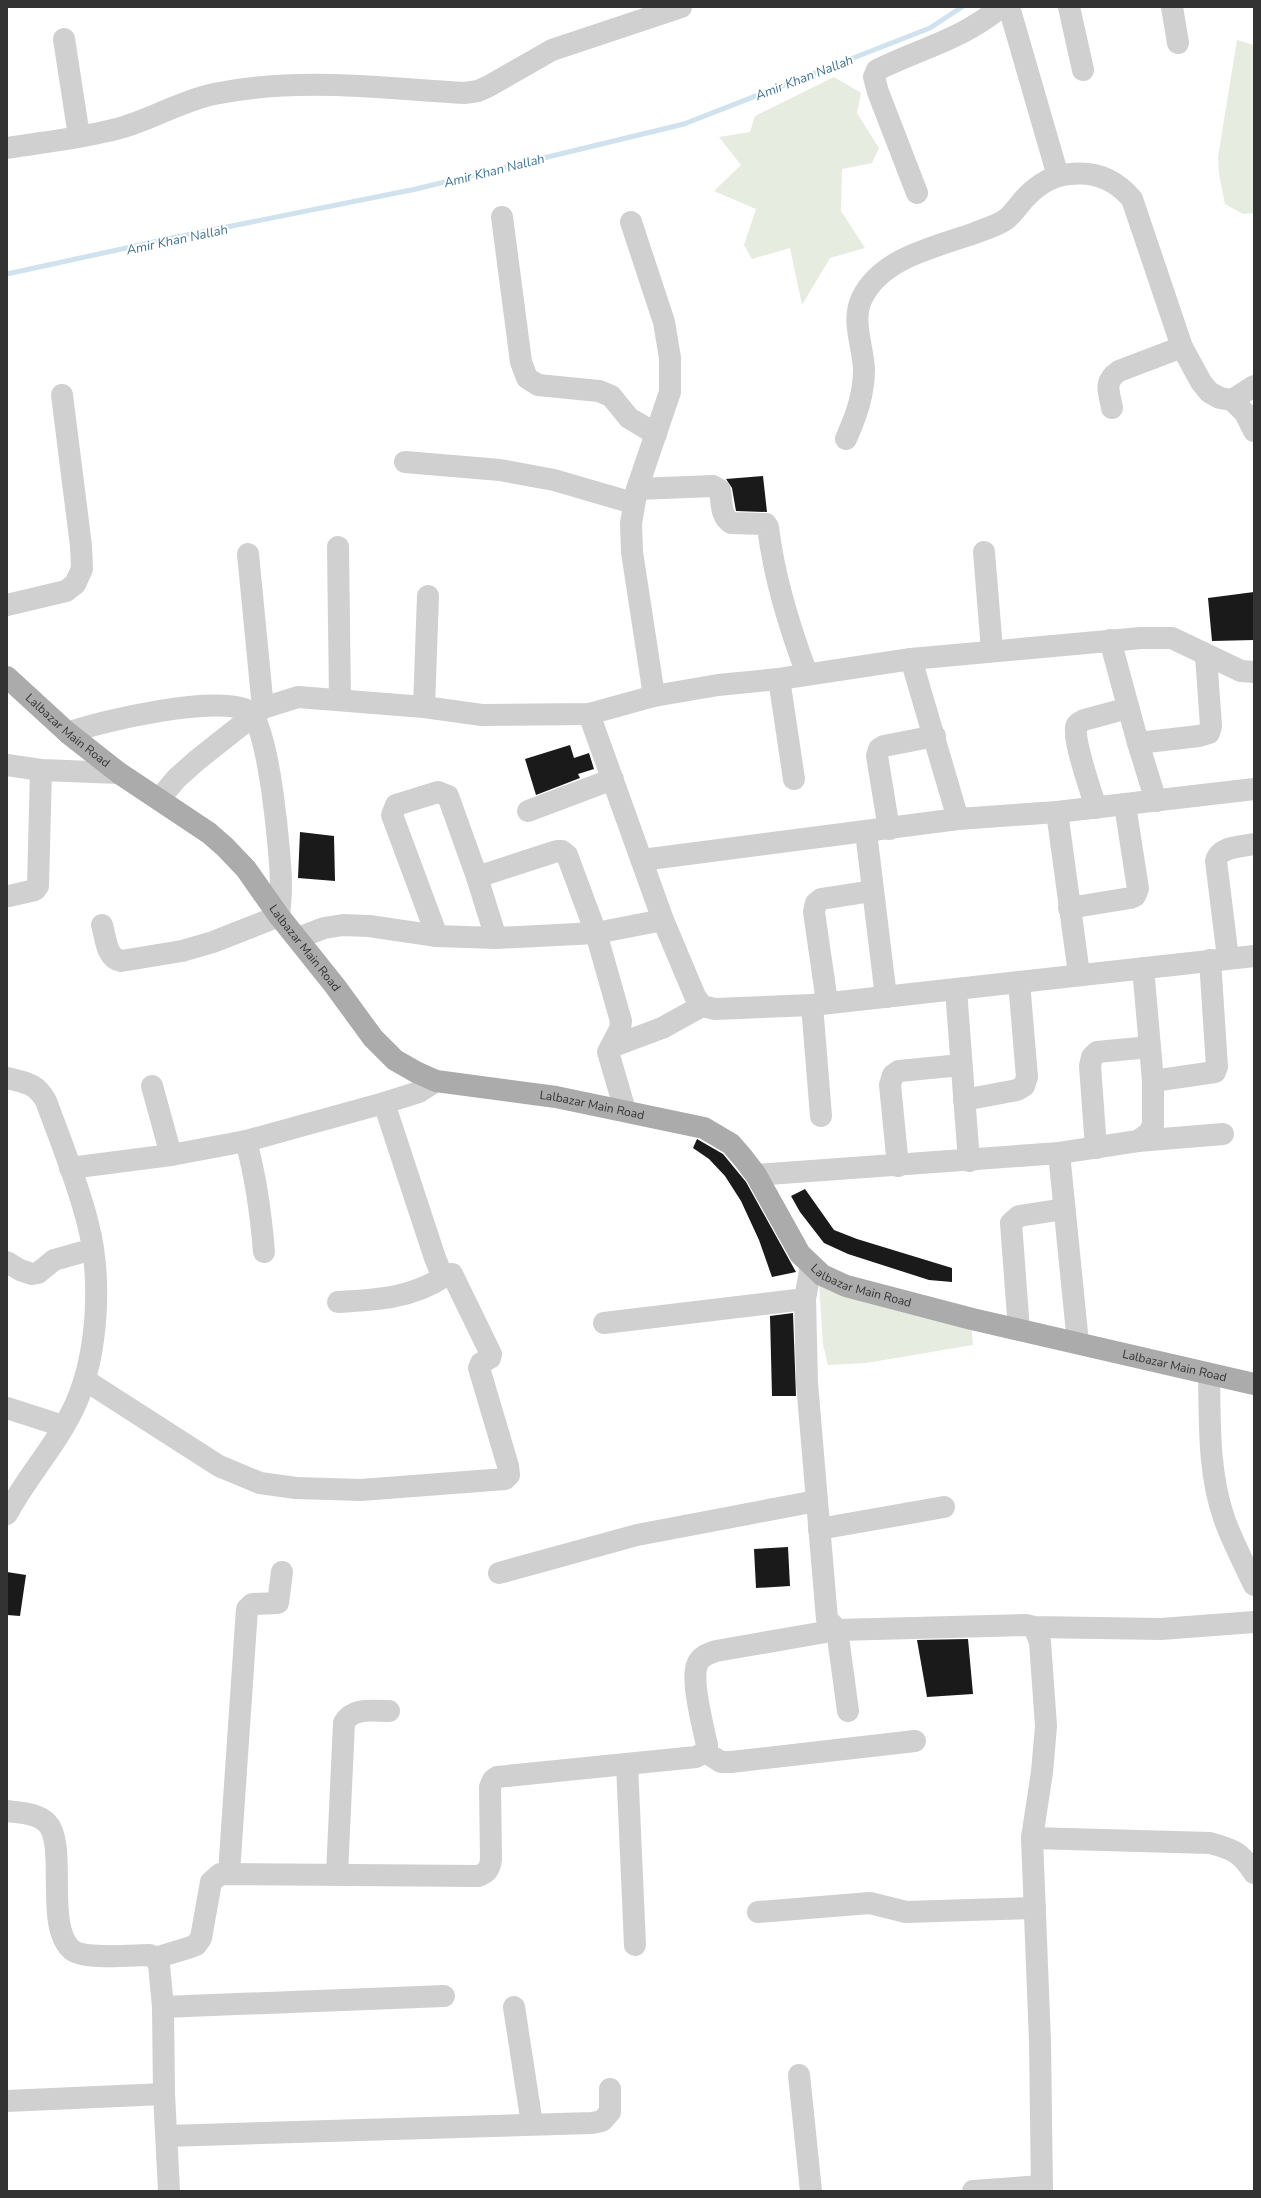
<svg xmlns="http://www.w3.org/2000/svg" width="1261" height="2198" viewBox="0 0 1261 2198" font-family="'Nunito Sans',sans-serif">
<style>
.green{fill:#e6ecdf}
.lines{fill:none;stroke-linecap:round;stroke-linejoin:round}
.stream{stroke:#cfe2ee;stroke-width:5}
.building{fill:#1a1a1a}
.minor{stroke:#d0d0d0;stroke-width:22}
.major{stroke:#ababab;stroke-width:22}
.labels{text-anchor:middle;stroke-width:4;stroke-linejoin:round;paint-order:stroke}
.street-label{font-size:12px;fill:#333;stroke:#fff}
.water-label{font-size:13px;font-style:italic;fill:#3f7597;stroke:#fff}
</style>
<rect width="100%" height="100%" fill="#fff"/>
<!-- green -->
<g class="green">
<polygon points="1237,40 1254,45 1254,213 1243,214 1225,204 1219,174 1218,157"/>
<polygon points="834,77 861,93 857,113 879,148 872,163 842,169 841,211 865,248 830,258 802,305 790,248 752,259 744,245 756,209 714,191 741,165 719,137 750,132 755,116"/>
<polygon points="819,1283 971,1323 973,1345 866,1363 828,1365 823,1345"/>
</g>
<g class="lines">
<!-- stream -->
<polyline class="stream" points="7,274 172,238 416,189 684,124 930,28 962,7"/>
</g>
<!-- building -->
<g class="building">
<polygon points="763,476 767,512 736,511 732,488 726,479"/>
<polygon points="1254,592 1254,640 1212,641 1208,598"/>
<polygon points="570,745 574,758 589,753 594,769 578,774 580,778 536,795 525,759"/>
<polygon points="300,832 334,836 335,881 298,878"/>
<polygon points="697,1139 723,1154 746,1182 796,1272 772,1277 759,1240 741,1201 725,1176 709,1159 693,1148"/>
<polygon points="805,1189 834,1230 857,1239 952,1268 952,1282 929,1280 848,1254 824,1243 800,1212 791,1196"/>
<polygon points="793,1313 796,1396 772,1396 770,1316"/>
<polygon points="788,1547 790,1586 756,1588 754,1549"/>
<polygon points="7,1572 26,1575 20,1616 7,1615"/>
<polygon points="968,1639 973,1694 927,1697 917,1640"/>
</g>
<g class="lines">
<!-- minor -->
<g class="minor">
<polyline points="1009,7 1058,176"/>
<polyline points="1069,7 1083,70"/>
<polyline points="1172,7 1178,43"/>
<polyline points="64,39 79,136"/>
<path d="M7,148C44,142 84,138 120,128C152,119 181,101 214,94C297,77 380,88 464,93L478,91L489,86L552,50L681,7"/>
<path d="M917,193L878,92L874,77L877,70C921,48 961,40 1001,7"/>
<polyline points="502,217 521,362 527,378 538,385 599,391 611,396 629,418 656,434"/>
<polyline points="631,222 664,322 670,358 670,392 637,489 631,523 632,552 654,696"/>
<polyline points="1232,400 1254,386"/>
<path d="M1112,408C1109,391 1103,382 1119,371L1182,347"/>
<path d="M846,439C856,416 864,395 864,369C863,346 851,320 862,298C882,257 936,247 975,233C985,229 996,226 1005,220C1011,216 1015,210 1020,204C1032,189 1050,175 1070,174C1095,171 1116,180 1132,199L1182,347L1201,382L1209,392L1220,398L1232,400L1245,413L1254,431"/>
<polyline points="405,462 500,470 554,480 633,503"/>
<path d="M637,489L713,486L720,490C722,501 720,516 731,523L766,524L768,527C774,578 789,626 807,674"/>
<polyline points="338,547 340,700"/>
<polyline points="984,552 992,650"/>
<polyline points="248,554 263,708"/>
<polyline points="7,605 66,591 75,584 82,569 81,546 62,395"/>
<polyline points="1110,640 1138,743 1156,801"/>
<polyline points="911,659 958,819"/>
<polyline points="779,679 794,779"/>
<polyline points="424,707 428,596"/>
<polyline points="589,714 663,920 695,996 702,1006 715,1009 812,1005 1254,956"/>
<path d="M68,733C100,721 222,693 250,712C269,726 281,858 281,886C281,896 280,906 279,916L213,942L182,951L121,961C106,958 106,938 102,925"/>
<polyline points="1138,743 1199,736 1209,733 1211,726 1206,656"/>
<polyline points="7,765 41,770 119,773"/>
<polyline points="159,799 177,778 196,761 263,708 298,697 424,707 482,715 589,714 654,696 718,685 779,679 911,659 1141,638 1172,638 1241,671 1254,672"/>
<path d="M1096,808C1091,791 1074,744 1076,728C1076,724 1080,722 1084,720L1128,708"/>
<polyline points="528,811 613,779"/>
<polyline points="1057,812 1079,974"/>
<polyline points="889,829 877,756 879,749 884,746 935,736"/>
<polyline points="866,832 886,997"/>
<polyline points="642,860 958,819 1057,812 1254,789"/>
<polyline points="477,877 557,851 562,851 567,855 596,933 621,1021 620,1029 608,1052 625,1110"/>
<polyline points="9,896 35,890 38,886 41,770"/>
<polyline points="1069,908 1130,898 1135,896 1138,889 1125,805"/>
<polyline points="437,936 392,815 396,805 438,792 448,796 477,877 496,938"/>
<polyline points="298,938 324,928 343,925 369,926 437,936 496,938 596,933 663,920"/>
<path d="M1228,958L1216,861C1219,846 1241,847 1254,844"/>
<polyline points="956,990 969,1161"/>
<polyline points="827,1002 814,912 816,903 821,899 872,891"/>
<polyline points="812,1005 821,1116"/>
<polyline points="611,1047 662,1028 702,1006"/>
<path d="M7,1078C26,1083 36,1083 46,1101C61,1142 78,1183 88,1224C102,1278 98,1353 76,1403C59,1442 27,1476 7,1514"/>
<polyline points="1153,1081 1215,1072 1217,1067 1210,960"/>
<polyline points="152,1086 171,1155"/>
<polyline points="964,1100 1017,1090 1024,1086 1027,1077 1019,982"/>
<path d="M246,1141C256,1178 261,1214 264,1252"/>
<polyline points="1138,1141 1223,1134"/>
<polyline points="1096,1148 1090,1066 1092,1057 1097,1052 1150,1047"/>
<polyline points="1059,1153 1078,1343"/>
<polyline points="898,1166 890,1085 893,1075 899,1071 961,1065"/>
<polyline points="70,1168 171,1155 246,1141 384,1103 419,1092 436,1081"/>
<polyline points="756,1175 1059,1153 1138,1141 1149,1133 1153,1125 1153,1081 1143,968"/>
<polyline points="7,1262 20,1270 32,1274 38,1273 54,1260 93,1249"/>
<polyline points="811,1266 805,1299 807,1383 827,1619 837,1630 848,1711"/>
<path d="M338,1302C377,1300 412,1298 445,1276"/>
<polyline points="604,1323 805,1299"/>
<polyline points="1019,1330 1011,1223 1019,1216 1064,1209"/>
<path d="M1209,1374C1210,1421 1208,1472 1224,1518C1232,1541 1244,1563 1254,1585"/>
<polyline points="85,1380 219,1466 260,1483 296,1488 361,1490 505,1479 509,1475 508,1466 479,1368 481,1363 490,1358 491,1354 452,1274 442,1275 435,1258 384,1103"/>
<polyline points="7,1408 63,1426"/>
<polyline points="819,1529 944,1507"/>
<polyline points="499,1573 637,1535 816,1501"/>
<polyline points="1034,1627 1040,1642 1046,1726 1042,1772 1032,1838 1040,2042 1042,2191"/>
<polyline points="705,1752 721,1762 731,1762 915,1741"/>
<polyline points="627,1764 635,1945"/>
<path d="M7,1811C21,1813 37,1813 47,1823C68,1844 44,1927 72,1950C85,1960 133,1955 150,1955L155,1958L159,1965L163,2007L164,2094L169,2191"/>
<path d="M1032,1838L1210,1843C1232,1849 1241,1852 1254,1873"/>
<polyline points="229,1873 247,1609 252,1604 278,1603 282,1572"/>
<path d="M337,1874L344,1723C352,1707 373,1711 389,1711"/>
<polyline points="758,1912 870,1903 906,1912 1035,1908"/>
<path d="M155,1958L188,1948L196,1945L201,1938L211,1882L220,1874L478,1876C487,1873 490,1869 491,1859L490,1787L493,1780L497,1777L696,1757L705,1752L707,1745C703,1727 691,1681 697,1665C700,1656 708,1654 716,1651L837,1630L1027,1625L1034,1627L1161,1629L1254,1622"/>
<polyline points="163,2007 444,1996"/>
<polyline points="514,2007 532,2124"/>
<polyline points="799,2075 811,2191"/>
<polyline points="7,2101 164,2094"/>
<polyline points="167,2136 592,2123 602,2121 610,2112 610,2089"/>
<polyline points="973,2191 1042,2186"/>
</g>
<!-- major -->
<path class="major" id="s1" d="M7,677L68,733L119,773L209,833L225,847L246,869L279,916L335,986L373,1038L395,1060L416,1072L436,1081L556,1097L704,1128L731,1144L743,1158L756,1175L800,1254L822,1275L846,1286L972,1319L1254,1384"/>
</g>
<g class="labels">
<!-- street labels -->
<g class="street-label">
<text dy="4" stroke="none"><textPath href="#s1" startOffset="81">Lalbazar Main Road</textPath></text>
<text dy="4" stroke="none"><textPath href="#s1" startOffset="406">Lalbazar Main Road</textPath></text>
<text dy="4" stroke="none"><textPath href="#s1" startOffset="754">Lalbazar Main Road</textPath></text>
<text dy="4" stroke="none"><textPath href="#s1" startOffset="1101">Lalbazar Main Road</textPath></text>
<text dy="4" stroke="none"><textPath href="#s1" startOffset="1425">Lalbazar Main Road</textPath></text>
</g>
<!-- water labels -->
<g class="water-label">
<text transform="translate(804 77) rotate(-21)" y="5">Amir Khan Nallah</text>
<text transform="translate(494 170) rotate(-14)" y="5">Amir Khan Nallah</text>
<text transform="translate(177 239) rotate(-12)" y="5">Amir Khan Nallah</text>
</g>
</g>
<!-- border -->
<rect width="1261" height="2198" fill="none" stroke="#333333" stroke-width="16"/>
</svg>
